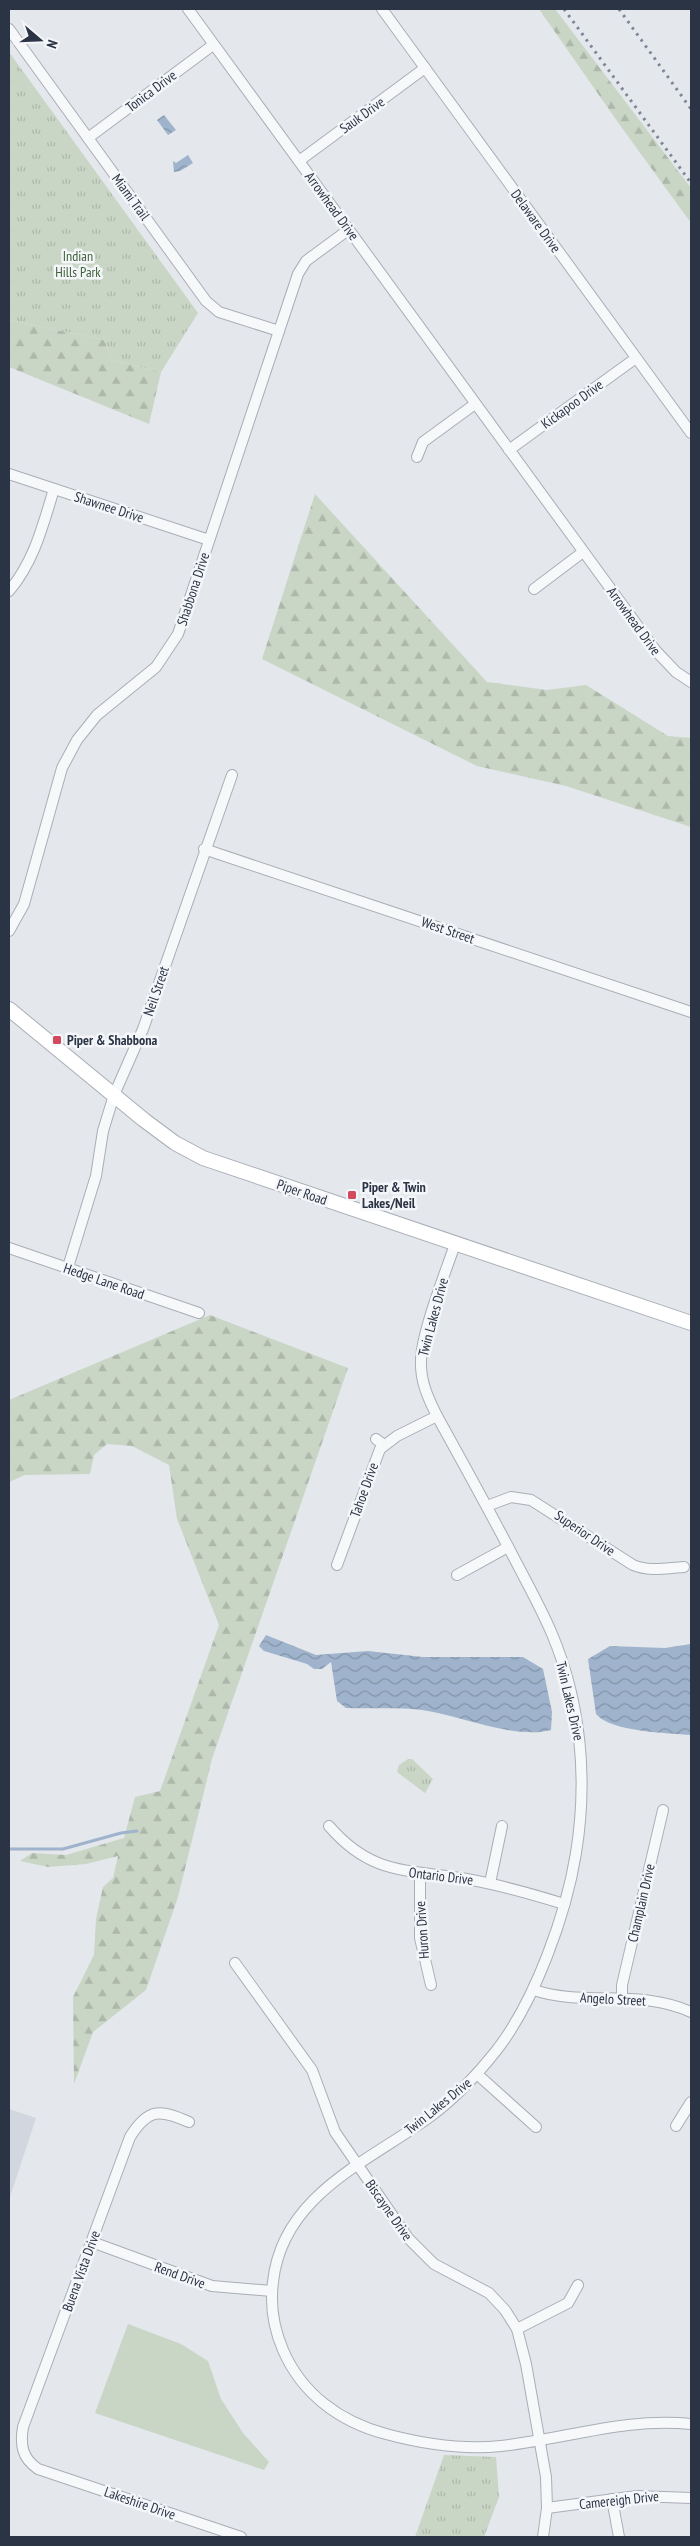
<svg xmlns="http://www.w3.org/2000/svg" width="700" height="2546" viewBox="0 0 700 2546" font-family="'PT Sans Narrow',sans-serif">
<style>
.built{fill:#d2d6de}
.grass{fill:#c9d6c5}
.forest{fill:url(#forest-firs)}
.park{fill:url(#park-tufts)}
.water{fill:url(#water-waves)}
.lines{fill:none;stroke-linecap:round;stroke-linejoin:round}
.stream{stroke:#9fb4cc;stroke-width:3}
.street-casing{stroke:#a9aeb7;stroke-width:12}
.secondary-casing{stroke:#a9aeb7;stroke-width:16}
.street{stroke:#f7f8fa;stroke-width:10}
.secondary{stroke:#fff;stroke-width:14}
.rail{stroke:#7d8696;stroke-width:3;stroke-dasharray:2.5 5;stroke-linecap:butt}
.poi-dot{fill:#d1495b;stroke:#f4f6f9;stroke-width:2}
.labels{text-anchor:middle;stroke-width:5;stroke-linejoin:round;paint-order:stroke}
.street-label{font-size:14px;fill:#2b3445;stroke:#f4f6f9}
.park-label{font-size:14px;fill:#3f6138;stroke:#f4f6f9}
.poi-label{font-size:14px;font-weight:bold;fill:#2b3445;stroke:#f4f6f9;text-anchor:start}
</style>
<defs>
<pattern id="forest-firs" width="22" height="20" patternUnits="userSpaceOnUse" patternTransform="scale(1.25)"><rect width="22" height="20" fill="#c9d6c5"/><path d="M5 1l3.5 6h-7zM16 11l3.5 6h-7z" fill="#adb8ab"/></pattern>
<pattern id="park-tufts" width="24" height="20" patternUnits="userSpaceOnUse" patternTransform="scale(1.25)"><rect width="24" height="20" fill="#c9d6c5"/><path d="M3 7l-1-3M5 7V3M7 7l1-3M15 17l-1-3M17 17v-4M19 17l1-3" fill="none" stroke="#adb8ab"/></pattern>
<pattern id="water-waves" width="16" height="10" patternUnits="userSpaceOnUse" patternTransform="scale(1.25)"><rect width="16" height="10" fill="#9fb4cc"/><path d="M0 5q4-4 8 0t8 0" fill="none" stroke="#8293a7"/></pattern>
</defs>
<rect width="100%" height="100%" fill="#e4e7ec"/>
<!-- built -->
<polygon class="built" points="9,2109 36,2118 9,2200"/>
<!-- grass -->
<polygon class="grass" points="128,2324 181,2344 208,2361 221,2399 243,2433 269,2462 264,2470 95,2413"/>
<!-- forest -->
<g class="forest">
<polygon points="539,9 555,9 691,188 691,223 617,121"/>
<polygon points="9,320 105,340 111,360 161,372 149,424 9,367"/>
<polygon points="315,494 487,682 547,690 586,685 668,736 691,738 691,827 566,786 477,766 262,659"/>
<polygon points="210,1315 348,1368 212,1759 178,1897 146,1990 93,2032 74,2084 73,1997 94,1955 96,1919 103,1887 113,1878 118,1856 86,1864 48,1867 20,1861 32,1853 66,1855 124,1838 135,1797 160,1791 219,1625 177,1519 169,1465 132,1446 107,1444 94,1455 90,1474 25,1475 9,1482 9,1400"/>
</g>
<!-- park -->
<g class="park">
<polygon points="9,52 198,313 161,372 111,360 105,340 9,320"/>
<polygon points="408,1759 412,1759 433,1779 425,1793 397,1772 399,1765"/>
<polygon points="444,2455 496,2457 499,2497 484,2537 415,2537"/>
</g>
<!-- water -->
<g class="water">
<polygon points="164,115 176,130 168,135 157,120"/>
<polygon points="188,155 193,163 180,171 174,172 173,161 176,163"/>
<path d="M266,1635L316,1655L368,1651L423,1657H523L543,1669L552,1712L551,1730C514,1740 460,1715 422,1710C397,1707 371,1709 346,1708L337,1701L331,1662L322,1669H314L307,1664L264,1651L259,1646Z"/>
<path d="M691,1644V1735C667,1733 611,1732 596,1714L588,1659L610,1646L665,1648Z"/>
</g>
<g class="lines">
<!-- stream -->
<polyline class="stream" points="9,1849 63,1849 121,1833 137,1831"/>
<!-- street casing -->
<g class="street-casing">
<g id="street">
<polyline points="188,9 656,651 676,672 691,682"/>
<polyline points="382,9 691,433"/>
<polyline points="9,29 206,301 219,312 279,331"/>
<polyline points="88,138 213,45"/>
<polyline points="299,161 425,68"/>
<polyline points="509,450 636,358"/>
<polyline points="417,457 423,442 475,404"/>
<polyline points="9,474 209,540"/>
<polyline points="534,589 583,552"/>
<path d="M9,591C34,562 43,525 54,489"/>
<polyline points="204,849 691,1012"/>
<polyline points="9,931 24,904 62,768 77,740 97,715 156,667 178,634 298,274 306,261 348,230"/>
<path d="M455,1244C445,1274 422,1331 421,1360C420,1381 428,1398 437,1416C463,1463 489,1510 514,1558C527,1583 541,1608 552,1634C581,1703 588,1779 576,1853C566,1915 535,2001 496,2051C477,2075 455,2098 431,2116C368,2162 282,2195 273,2282C270,2305 274,2329 283,2350C302,2394 340,2422 386,2434C423,2444 462,2450 501,2446C565,2439 626,2417 691,2424"/>
<polyline points="9,1248 199,1313"/>
<polyline points="68,1267 96,1176 103,1131 114,1095 143,1029 232,775"/>
<polyline points="376,1439 384,1445"/>
<path d="M487,1506L511,1497L531,1500L633,1565C650,1572 666,1568 684,1567"/>
<polyline points="337,1565 380,1449 397,1436 437,1416"/>
<polyline points="457,1575 508,1547"/>
<path d="M329,1826C372,1876 408,1869 467,1879C500,1885 532,1894 564,1904"/>
<polyline points="420,1875 420,1938 431,1985"/>
<polyline points="490,1883 502,1826"/>
<polyline points="235,1963 312,2070 335,2132 408,2238 434,2264 489,2293 505,2310 517,2329 526,2364 546,2477 547,2508 543,2537"/>
<path d="M534,1990C584,2007 638,1988 691,2012"/>
<polyline points="622,1997 622,1985 663,1810"/>
<polyline points="477,2074 536,2127"/>
<path d="M189,2122C160,2109 148,2108 130,2137L23,2427C20,2445 22,2458 38,2469L241,2537"/>
<polyline points="676,2126 691,2102"/>
<polyline points="92,2242 212,2286 272,2291"/>
<polyline points="517,2329 568,2303 578,2285"/>
<polyline points="612,2499 619,2537"/>
<polyline points="547,2508 637,2496 691,2498"/>
</g>
</g>
<!-- secondary casing -->
<g class="secondary-casing">
<polyline id="secondary" points="9,1009 144,1120 175,1143 203,1158 691,1323"/>
</g>
<!-- street -->
<use href="#street" class="street"/>
<!-- secondary -->
<use href="#secondary" class="secondary"/>
<!-- rail -->
<g class="rail">
<polyline points="564,9 691,183"/>
<polyline points="619,9 691,109"/>
</g>
</g>
<!-- markers -->
<g class="poi-dot">
<rect x="52" y="1035" width="10" height="10" rx="2.5"/>
<rect x="347" y="1190" width="10" height="10" rx="2.5"/>
</g>
<g class="labels">
<!-- street labels -->
<g class="street-label">
<text transform="translate(151 91) rotate(-37)" y="5">Tonica Drive</text>
<text transform="translate(362 115) rotate(-36)" y="5">Sauk Drive</text>
<text transform="translate(131 197) rotate(54)" y="5">Miami Trail</text>
<text transform="translate(332 206) rotate(54)" y="5">Arrowhead Drive</text>
<text transform="translate(536 221) rotate(54)" y="5">Delaware Drive</text>
<text transform="translate(572 404) rotate(-36)" y="5">Kickapoo Drive</text>
<text transform="translate(109 507) rotate(18)" y="5">Shawnee Drive</text>
<text transform="translate(193 589) rotate(-72)" y="5">Shabbona Drive</text>
<text transform="translate(634 621) rotate(54)" y="5">Arrowhead Drive</text>
<text transform="translate(448 930) rotate(19)" y="5">West Street</text>
<text transform="translate(156 991) rotate(-71)" y="5">Neil Street</text>
<text transform="translate(302 1192) rotate(19)" y="5">Piper Road</text>
<text transform="translate(104 1281) rotate(19)" y="5">Hedge Lane Road</text>
<text transform="translate(433 1317) rotate(-75)" y="5">Twin Lakes Drive</text>
<text transform="translate(364 1490) rotate(-70)" y="5">Tahoe Drive</text>
<text transform="translate(585 1533) rotate(34)" y="5">Superior Drive</text>
<text transform="translate(570 1701) rotate(77)" y="5">Twin Lakes Drive</text>
<text transform="translate(441 1876) rotate(7)" y="5">Ontario Drive</text>
<text transform="translate(641 1903) rotate(-77)" y="5">Champlain Drive</text>
<text transform="translate(422 1930) rotate(-94)" y="5">Huron Drive</text>
<text transform="translate(613 1999) rotate(3)" y="5">Angelo Street</text>
<text transform="translate(438 2106) rotate(-39)" y="5">Twin Lakes Drive</text>
<text transform="translate(389 2210) rotate(55)" y="5">Biscayne Drive</text>
<text transform="translate(81 2271) rotate(-70)" y="5">Buena Vista Drive</text>
<text transform="translate(180 2275) rotate(20)" y="5">Rend Drive</text>
<text transform="translate(619 2500) rotate(-6)" y="5">Camereigh Drive</text>
<text transform="translate(140 2503) rotate(19)" y="5">Lakeshire Drive</text>
</g>
<!-- park labels -->
<g class="park-label">
<text x="78" y="261">Indian<tspan x="78" dy="16">Hills Park</tspan></text>
</g>
<!-- poi labels -->
<g class="poi-label">
<text x="67" y="1045">Piper &amp; Shabbona</text>
<text x="362" y="1192">Piper &amp; Twin<tspan x="362" dy="16">Lakes/Neil</tspan></text>
</g>
</g>
<!-- border -->
<rect width="700" height="2546" fill="none" stroke="#2b3445" stroke-width="20"/>
<!-- north arrow -->
<g transform="translate(40 40) rotate(109)" stroke="#f4f6f9" stroke-width="4" paint-order="stroke">
<path d="M0-4L9 19L0 12L-9 19Z" fill="#2b3445"/>
<text y="-8" font-size="14" font-weight="bold" text-anchor="middle" fill="#2b3445">N</text>
</g>
</svg>
